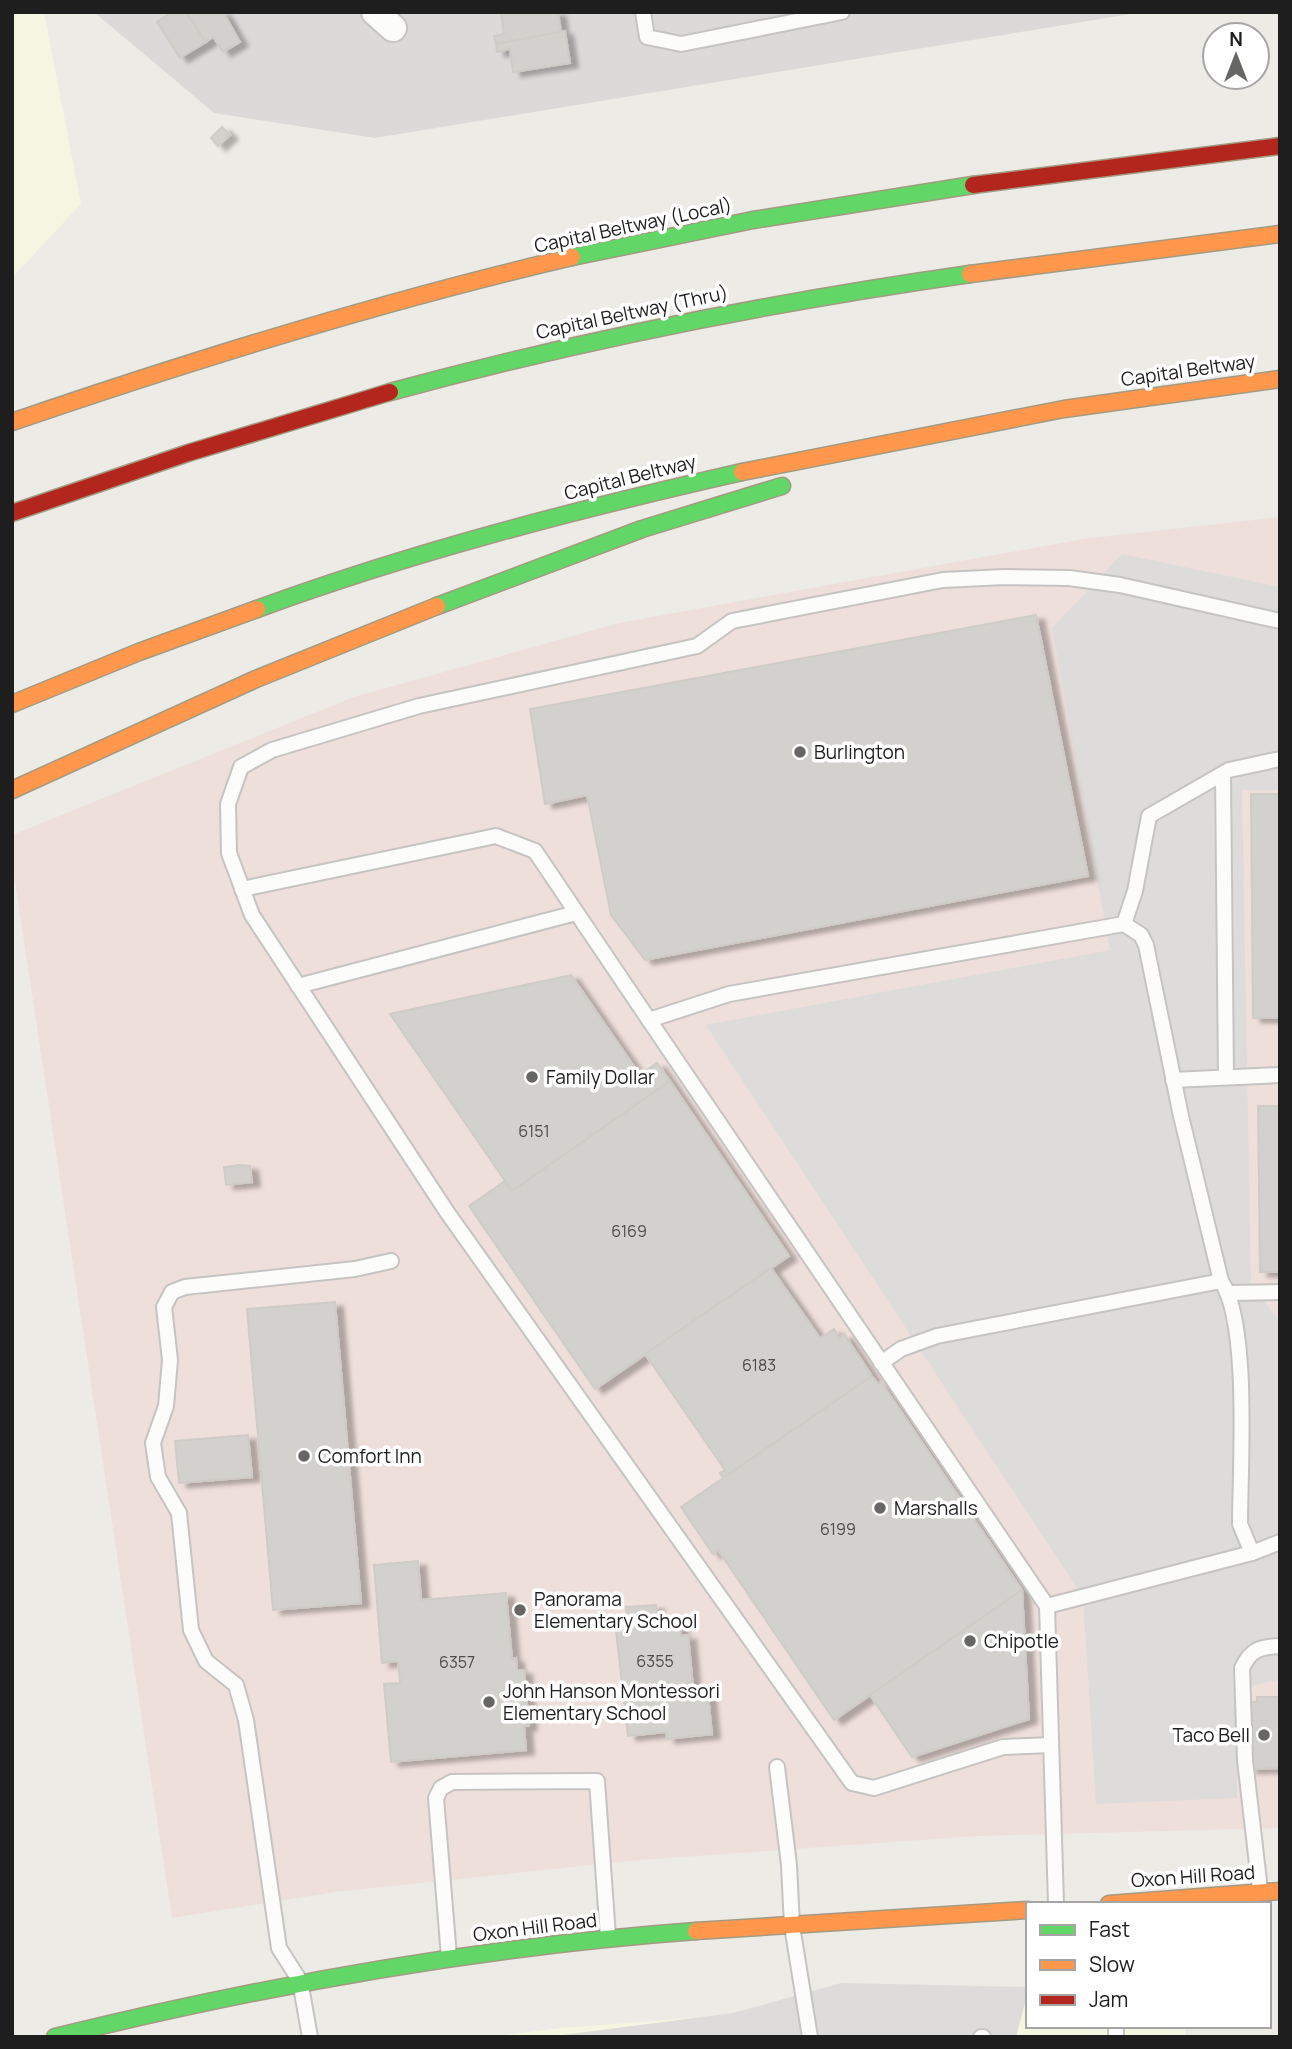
<svg xmlns="http://www.w3.org/2000/svg" width="1292" height="2049" viewBox="0 0 1292 2049" font-family="Manrope,sans-serif">
<style>
.residential{fill:#dbdad8}
.commercial{fill:#efdfdb}
.education{fill:#f5f6e1}
.parking{fill:#dddcda}
.building{fill:#d3d1cd;stroke:#cfccc7;stroke-width:2;filter:url(#shadow)}
.lines{fill:none;stroke-linecap:round;stroke-linejoin:round}
.lane-casing{stroke:#c5c4c2;stroke-width:18}
.street-casing{stroke:#c5c4c2;stroke-width:30}
.fast-casing{stroke:#a39a82;stroke-width:19}
.slow-casing{stroke:#a39a82;stroke-width:19}
.jam-casing{stroke:#a39a82;stroke-width:19}
.lane{stroke:#fcfcfb;stroke-width:14}
.street{stroke:#fcfcfb;stroke-width:26}
.fast{stroke:#63d668;stroke-width:16}
.slow{stroke:#ff974d;stroke-width:16}
.jam{stroke:#b3261e;stroke-width:16}
.poi-dot{fill:#666664;stroke:#fff;stroke-width:2.5}
.labels{text-anchor:middle;stroke-width:7;stroke-linejoin:round;paint-order:stroke}
.number-label{font-size:16px;fill:#4b4b4a}
.street-label{font-size:19px;fill:#1e1e1e;stroke:#fff}
.poi-label{font-size:19px;fill:#1e1e1e;stroke:#fff;text-anchor:start}
</style>
<defs>
<filter id="shadow"><feDropShadow dx="8" dy="4.5" stdDeviation="2" flood-color="#0004"/></filter>
</defs>
<rect width="100%" height="100%" fill="#ecebe6"/>
<!-- residential -->
<polygon class="residential" points="94,12 1143,12 375,138 214,113"/>
<!-- commercial -->
<polygon class="commercial" points="1280,517 1280,1828 978,1836 640,1860 335,1892 172,1918 12,862 12,835 354,697 619,623 1083,539"/>
<!-- education -->
<g class="education">
<polygon points="12,12 44,12 81,204 12,278"/>
<polygon points="1028,1999 1028,2026 1185,2026 1185,2037 489,2037 560,2028 842,2007"/>
</g>
<!-- parking -->
<g class="parking">
<polygon points="1122,554 1280,587 1280,790 1242,790 1251,1283 1280,1322 1280,1680 1238,1688 1237,1798 1096,1804 1083,1597 706,1025 1110,950 1052,628"/>
<polygon points="841,1983 1028,1987 1028,1992 1016,2037 547,2037 733,2013"/>
</g>
<!-- building -->
<g class="building">
<polygon points="172,12 186,12 206,42 180,58 157,22"/>
<polygon points="186,12 223,12 240,42 223,52 213,37 206,42"/>
<polygon points="501,12 558,12 561,32 496,44 494,36 504,34"/>
<polygon points="565,31 570,63 513,72 510,49 497,52 496,44"/>
<polygon points="222,127 230,135 218,146 211,138"/>
<polygon points="1036,615 1088,876 645,960 611,915 587,795 545,804 530,709"/>
<polygon points="1251,794 1280,794 1280,1018 1253,1018"/>
<polygon points="571,975 640,1075 657,1063 670,1081 512,1191 390,1014"/>
<polygon points="670,1081 789,1256 595,1389 469,1206 505,1181 512,1191"/>
<polygon points="1258,1106 1280,1106 1280,1272 1260,1272"/>
<polygon points="239,1165 250,1166 252,1182 226,1185 224,1167"/>
<polygon points="771,1268 820,1338 834,1329 839,1338 844,1334 872,1376 723,1478 720,1473 725,1470 645,1354"/>
<polygon points="335,1302 361,1603 273,1610 247,1309"/>
<polygon points="872,1376 878,1384 881,1382 1022,1590 834,1720 718,1550 713,1554 681,1507"/>
<polygon points="248,1435 252,1477 179,1483 175,1441"/>
<polygon points="418,1561 421,1600 506,1593 512,1659 516,1658 517,1670 524,1670 529,1726 524,1726 526,1750 391,1762 384,1684 400,1683 398,1661 382,1663 374,1565"/>
<polygon points="1022,1590 1029,1719 912,1757 870,1695"/>
<polygon points="656,1605 657,1617 627,1620 626,1607"/>
<polygon points="680,1624 681,1636 688,1635 693,1687 707,1685 712,1734 667,1739 666,1732 628,1736 616,1631"/>
<polygon points="1257,1697 1280,1697 1280,1768 1249,1769 1246,1702 1257,1702"/>
</g>
<g class="lines">
<!-- lane casing -->
<g class="lane-casing">
<g id="lane">
<polyline points="643,12 647,37 681,44 842,12"/>
<polyline points="1223,774 1226,1077"/>
<polyline points="242,889 496,836 535,851 649,1020"/>
<polyline points="1124,924 1141,935 1146,945 1181,1116 1221,1281"/>
<polyline points="298,986 576,913"/>
<polyline points="1173,1080 1280,1075"/>
<polyline points="1230,1293 1280,1292"/>
<path d="M881,1363L901,1349L937,1336L1221,1281C1250,1323 1240,1468 1240,1524L1252,1553"/>
<polyline points="1047,1606 1252,1553 1280,1542"/>
<polyline points="1051,1745 1003,1747 874,1788 852,1783 447,1212 252,915 229,853 228,804 241,767 272,750 419,706 697,646 732,621 943,580 1004,577 1069,578 1120,585 1280,621"/>
<polyline points="777,1767 789,1865 792,1926 810,2037"/>
<path d="M1260,1890L1245,1760L1242,1668C1251,1649 1260,1647 1280,1646"/>
<polyline points="1056,1904 1047,1606 649,1020 729,994 1124,924 1135,891 1149,816 1229,770 1280,759"/>
<polyline points="449,1957 436,1798 441,1788 452,1782 597,1781 608,1937"/>
<polyline points="1116,2026 1116,2037"/>
<polyline points="310,2037 300,1981 279,1948 246,1720 236,1685 206,1661 191,1630 179,1513 158,1477 153,1443 166,1406 170,1360 164,1307 172,1292 185,1287 355,1269 391,1261"/>
<polyline points="981,2037 983,2037"/>
</g>
</g>
<!-- street casing -->
<g class="street-casing">
<polyline id="street" points="375,12 393,28"/>
</g>
<!-- fast casing -->
<g class="fast-casing">
<g id="fast">
<polyline points="572,257 753,220 973,185"/>
<path d="M390,392C581,340 774,302 970,274"/>
<polyline points="437,606 642,529 782,486"/>
<path d="M257,609C415,551 579,509 742,472"/>
<path d="M55,2037C266,1985 479,1947 696,1931"/>
</g>
</g>
<!-- slow casing -->
<g class="slow-casing">
<g id="slow">
<polyline points="970,274 1280,234"/>
<path d="M12,422C196,359 382,301 572,257"/>
<polyline points="742,472 1064,409 1280,379"/>
<polyline points="12,704 139,652 257,609"/>
<polyline points="12,790 256,679 437,606"/>
<polyline points="1109,1904 1280,1891"/>
<polyline points="696,1931 1028,1910"/>
</g>
</g>
<!-- jam casing -->
<g class="jam-casing">
<g id="jam">
<polyline points="973,185 1280,146"/>
<polyline points="12,513 188,453 390,392"/>
</g>
</g>
<!-- lane -->
<use href="#lane" class="lane"/>
<!-- street -->
<use href="#street" class="street"/>
<!-- fast -->
<use href="#fast" class="fast"/>
<!-- slow -->
<use href="#slow" class="slow"/>
<!-- jam -->
<use href="#jam" class="jam"/>
</g>
<!-- markers -->
<g class="poi-dot">
<circle cx="800" cy="752" r="7"/>
<circle cx="532" cy="1077" r="7"/>
<circle cx="304" cy="1456" r="7"/>
<circle cx="880" cy="1508" r="7"/>
<circle cx="520" cy="1610" r="7"/>
<circle cx="970" cy="1641" r="7"/>
<circle cx="489" cy="1702" r="7"/>
<circle cx="1264" cy="1735" r="7"/>
</g>
<g class="labels">
<!-- number labels -->
<g class="number-label">
<text x="534" y="1137">6151</text>
<text x="629" y="1237">6169</text>
<text x="759" y="1371">6183</text>
<text x="838" y="1535">6199</text>
<text x="655" y="1667">6355</text>
<text x="457" y="1668">6357</text>
</g>
<!-- street labels -->
<g class="street-label">
<text transform="translate(633 225) rotate(-12)" y="7">Capital Beltway (Local)</text>
<text transform="translate(632 312) rotate(-12)" y="7">Capital Beltway (Thru)</text>
<text transform="translate(1188 370) rotate(-8)" y="7">Capital Beltway</text>
<text transform="translate(630 477) rotate(-14)" y="7">Capital Beltway</text>
<text transform="translate(1193 1876) rotate(-4)" y="7">Oxon Hill Road</text>
<text transform="translate(535 1927) rotate(-7)" y="7">Oxon Hill Road</text>
</g>
<!-- poi labels -->
<g class="poi-label">
<text x="814" y="759">Burlington</text>
<text x="546" y="1084">Family Dollar</text>
<text x="318" y="1463">Comfort Inn</text>
<text x="894" y="1515">Marshalls</text>
<text x="534" y="1606">Panorama<tspan x="534" dy="22">Elementary School</tspan></text>
<text x="984" y="1648">Chipotle</text>
<text x="503" y="1698">John Hanson Montessori<tspan x="503" dy="22">Elementary School</tspan></text>
<text x="1250" y="1742" text-anchor="end">Taco Bell</text>
</g>
</g>
<!-- border -->
<rect width="1292" height="2049" fill="none" stroke="#1e1e1e" stroke-width="28"/>
<!-- legend -->
<rect x="1026" y="1902" width="245" height="126" fill="#ffffff" stroke="#a5a5a5" stroke-width="2"/>
<rect x="1040" y="1925" width="35" height="10" fill="#63d668" stroke="#a5a5a5" stroke-width="2"/>
<text x="1089" y="1937" font-size="21" fill="#1e1e1e">Fast</text>
<rect x="1040" y="1960" width="35" height="10" fill="#ff974d" stroke="#a5a5a5" stroke-width="2"/>
<text x="1089" y="1972" font-size="21" fill="#1e1e1e">Slow</text>
<rect x="1040" y="1995" width="35" height="10" fill="#b3261e" stroke="#a5a5a5" stroke-width="2"/>
<text x="1089" y="2007" font-size="21" fill="#1e1e1e">Jam</text>
<!-- north arrow -->
<g transform="translate(1236 56)"><circle r="33" fill="#ffffff" stroke="#a5a5a5" stroke-width="2"/>
<path d="M0-5L12 26L0 18L-12 26Z" fill="#666664"/>
<text y="-10" font-size="19" font-weight="bold" text-anchor="middle" fill="#1e1e1e">N</text>
</g>
</svg>
